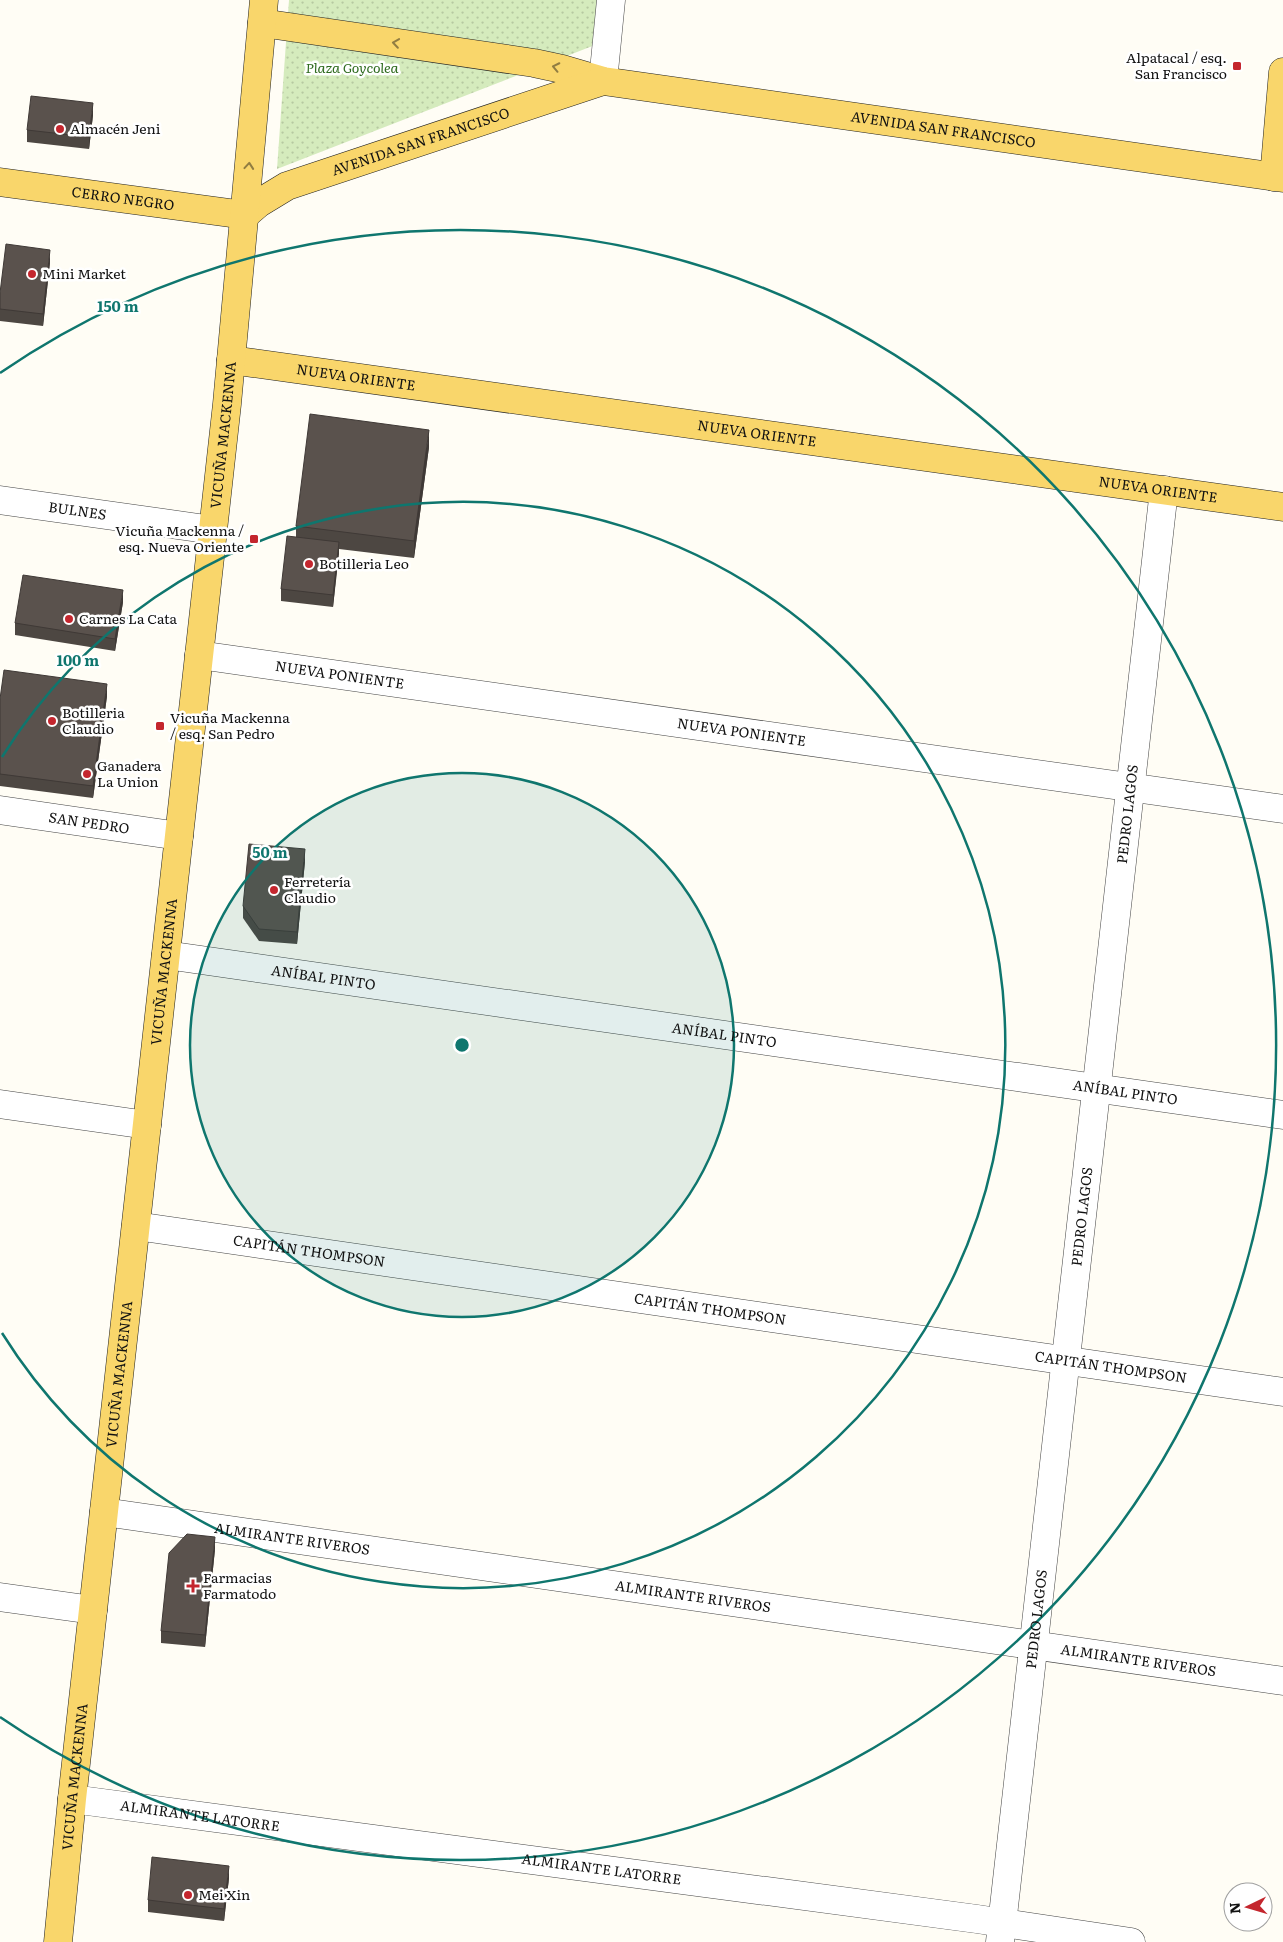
<svg xmlns="http://www.w3.org/2000/svg" width="1283" height="1942" viewBox="0 0 1283 1942" font-family="Literata,serif">
<style>
.green{fill:url(#green-dots)}
.lines{fill:none;stroke-linecap:round;stroke-linejoin:round}
.minor-casing{stroke:#444;stroke-width:29}
.major-casing{stroke:#222;stroke-width:29}
.minor{stroke:#fff;stroke-width:28}
.major{stroke:#f9d66b;stroke-width:28}
.wall{fill:#4d4742}
.shaded-wall{fill:#3f3936}
.building{fill:#5a524d;stroke:#3f3936}
.oneway{stroke:#917d42}
.ring{fill:none;stroke:#0f766e;stroke-width:2.5}
.poi-dot{fill:#c4262e;stroke:#fff;stroke-width:2}
.labels{text-anchor:middle;stroke-width:5;stroke-linejoin:round;paint-order:stroke}
.poi-label{font-size:14px;fill:#111;stroke:#fff;text-anchor:start}
.park-label{font-size:14px;font-style:italic;fill:#2f6b1f;stroke:#fff}
.street-label{font-size:14px;fill:#111;stroke:#fff}
.centre{fill:#0f766e;stroke:#fff;stroke-width:2.5}
.ring-label{font-size:15px;text-anchor:middle;font-weight:bold;fill:#0f766e;stroke:#fff;stroke-width:5;stroke-linejoin:round;paint-order:stroke}
</style>
<defs>
<pattern id="green-dots" width="8" height="8" patternUnits="userSpaceOnUse" patternTransform="scale(1.25)"><rect width="8" height="8" fill="#d5ebbd"/><path d="M2 2h.1M6 6h.1" fill="none" stroke="#b6c8a1" stroke-width="1.8" stroke-linecap="round"/></pattern>
</defs>
<rect width="100%" height="100%" fill="#fffdf5"/>
<!-- green -->
<polygon class="green" points="289,0 599,0 595,45 277,169"/>
<g class="lines">
<!-- minor casing -->
<g class="minor-casing">
<g id="minor">
<polyline points="603,81 611,0"/>
<path id="s1" d="M0,500L213,530"/>
<path id="s2" d="M199,655L1283,809"/>
<path id="s3" d="M0,810L179,836"/>
<path id="s4" d="M166,955L1283,1115"/>
<polyline points="0,1104 147,1125"/>
<path id="s5" d="M136,1226L1283,1392"/>
<path id="s6" d="M104,1512L1283,1681"/>
<polyline points="0,1597 93,1610"/>
<path id="s7" d="M72,1799L977,1919L1131,1942"/>
<path id="s8" d="M1000,1942L1164,490"/>
</g>
</g>
<!-- major casing -->
<g class="major-casing">
<g id="major">
<path id="s9" d="M262,23L534,63L562,69L603,81L1283,178"/>
<polyline points="1274,177 1283,72"/>
<path id="s10" d="M0,182L245,215"/>
<path id="s11" d="M245,215L259,203L287,186L603,81"/>
<path id="s12" d="M231,360L1283,507"/>
<path id="s13" d="M58,1942L72,1799L227,404L264,0"/>
</g>
</g>
<!-- minor -->
<use href="#minor" class="minor"/>
<!-- major -->
<use href="#major" class="major"/>
</g>
<!-- wall -->
<g class="wall">
<polygon points="93,115 89,149 27,142 27,130"/>
<polygon points="50,262 43,326 0,321 0,293"/>
<polygon points="429,447 414,558 339,549 333,607 281,601 281,589 296,537 296,526"/>
<polygon points="123,602 115,651 15,635 15,623"/>
<polygon points="107,696 93,798 0,786 0,699"/>
<polygon points="305,861 297,944 259,941 243,918 243,906"/>
<polygon points="215,1549 205,1647 161,1643 161,1631"/>
<polygon points="229,1878 224,1921 148,1912 148,1900"/>
</g>
<!-- shaded-wall -->
<g class="shaded-wall">
<polygon points="93,103 93,115 89,149 89,137"/>
<polygon points="50,250 50,262 43,326 43,314"/>
<polygon points="429,430 429,447 414,558 414,541"/>
<polygon points="339,542 339,554 333,607 333,595"/>
<polygon points="123,590 123,602 115,651 115,639"/>
<polygon points="107,684 107,696 93,798 93,786"/>
<polygon points="305,849 305,861 297,944 297,932"/>
<polygon points="215,1537 215,1549 205,1647 205,1635"/>
<polygon points="229,1866 229,1878 224,1921 224,1909"/>
</g>
<!-- building -->
<g class="building">
<polygon points="31,96 93,103 89,137 27,130"/>
<polygon points="6,244 50,250 43,314 0,309 0,293"/>
<polygon points="310,414 429,430 414,541 296,526"/>
<polygon points="287,536 339,542 333,595 281,589"/>
<polygon points="23,575 123,590 115,639 15,623"/>
<polygon points="4,670 107,684 93,786 0,774 0,699"/>
<polygon points="249,844 305,849 297,932 259,929 243,906"/>
<polygon points="187,1534 215,1537 205,1635 161,1631 169,1553"/>
<polygon points="152,1857 229,1866 224,1909 148,1900"/>
</g>
<!-- one-way arrows -->
<defs><path id="oneway-chevron" d="M-2-3.5L2.5 0L-2 3.5" fill="none" stroke-width="1.6" stroke-linecap="round" stroke-linejoin="round" transform="scale(1.25)"/></defs>
<g class="oneway">
<use href="#oneway-chevron" transform="translate(396 43) rotate(-172)"/>
<use href="#oneway-chevron" transform="translate(556 67) rotate(-168)"/>
<use href="#oneway-chevron" transform="translate(249 166) rotate(-85)"/>
</g>
<!-- distance rings -->
<circle cx="462" cy="1045" r="272" fill="#0f766e" fill-opacity=".12"/>
<g class="ring">
<circle cx="462" cy="1045" r="272"/>
<path d="M2 757A543 543 0 1 1 2 1333"/>
<path d="M0 373A815 815 0 1 1 0 1717"/>
</g>
<!-- markers -->
<g class="poi-dot">
<rect x="1232" y="61" width="10" height="10" rx="2.5"/>
<circle cx="60" cy="129" r="5"/>
<circle cx="32" cy="274" r="5"/>
<rect x="249" y="534" width="10" height="10" rx="2.5"/>
<circle cx="309" cy="564" r="5"/>
<circle cx="69" cy="619" r="5"/>
<circle cx="52" cy="721" r="5"/>
<rect x="155" y="721" width="10" height="10" rx="2.5"/>
<circle cx="87" cy="774" r="5"/>
<circle cx="274" cy="890" r="5"/>
<path d="M190.5 1578.5h5v5h5v5h-5v5h-5v-5h-5v-5h5z"/>
<circle cx="188" cy="1895" r="5"/>
</g>
<g class="labels">
<!-- poi labels -->
<g class="poi-label">
<text x="1227" y="63" text-anchor="end">Alpatacal / esq.<tspan x="1227" dy="16">San Francisco</tspan></text>
<text x="70" y="134">Almacén Jeni</text>
<text x="42" y="279">Mini Market</text>
<text x="244" y="536" text-anchor="end">Vicuña Mackenna /<tspan x="244" dy="16">esq. Nueva Oriente</tspan></text>
<text x="319" y="569">Botilleria Leo</text>
<text x="79" y="624">Carnes La Cata</text>
<text x="62" y="718">Botilleria<tspan x="62" dy="16">Claudio</tspan></text>
<text x="170" y="723">Vicuña Mackenna<tspan x="170" dy="16">/ esq. San Pedro</tspan></text>
<text x="97" y="771">Ganadera<tspan x="97" dy="16">La Union</tspan></text>
<text x="284" y="887">Ferretería<tspan x="284" dy="16">Claudio</tspan></text>
<text x="203" y="1583">Farmacias<tspan x="203" dy="16">Farmatodo</tspan></text>
<text x="198" y="1900">Mei Xin</text>
</g>
<!-- park labels -->
<g class="park-label">
<text x="352" y="73">Plaza Goycolea</text>
</g>
<!-- street labels -->
<g class="street-label">
<text dy="5" stroke="none"><textPath href="#s9" startOffset="690">AVENIDA SAN FRANCISCO</textPath></text>
<text dy="5" stroke="none"><textPath href="#s11" startOffset="192">AVENIDA SAN FRANCISCO</textPath></text>
<text dy="5" stroke="none"><textPath href="#s10" startOffset="124">CERRO NEGRO</textPath></text>
<text dy="5" stroke="none"><textPath href="#s12" startOffset="126">NUEVA ORIENTE</textPath></text>
<text dy="5" stroke="none"><textPath href="#s12" startOffset="531">NUEVA ORIENTE</textPath></text>
<text dy="5" stroke="none"><textPath href="#s13" startOffset="1516">VICUÑA MACKENNA</textPath></text>
<text dy="5" stroke="none"><textPath href="#s12" startOffset="936">NUEVA ORIENTE</textPath></text>
<text dy="5" stroke="none"><textPath href="#s1" startOffset="78">BULNES</textPath></text>
<text dy="5" stroke="none"><textPath href="#s2" startOffset="142">NUEVA PONIENTE</textPath></text>
<text dy="5" stroke="none"><textPath href="#s2" startOffset="548">NUEVA PONIENTE</textPath></text>
<text dy="5" stroke="none"><textPath href="#s8" startOffset="1135">PEDRO LAGOS</textPath></text>
<text dy="5" stroke="none"><textPath href="#s3" startOffset="90">SAN PEDRO</textPath></text>
<text dy="5" stroke="none"><textPath href="#s13" startOffset="976">VICUÑA MACKENNA</textPath></text>
<text dy="5" stroke="none"><textPath href="#s4" startOffset="159">ANÍBAL PINTO</textPath></text>
<text dy="5" stroke="none"><textPath href="#s4" startOffset="564">ANÍBAL PINTO</textPath></text>
<text dy="5" stroke="none"><textPath href="#s4" startOffset="969">ANÍBAL PINTO</textPath></text>
<text dy="5" stroke="none"><textPath href="#s8" startOffset="730">PEDRO LAGOS</textPath></text>
<text dy="5" stroke="none"><textPath href="#s5" startOffset="175">CAPITÁN THOMPSON</textPath></text>
<text dy="5" stroke="none"><textPath href="#s5" startOffset="580">CAPITÁN THOMPSON</textPath></text>
<text dy="5" stroke="none"><textPath href="#s5" startOffset="985">CAPITÁN THOMPSON</textPath></text>
<text dy="5" stroke="none"><textPath href="#s13" startOffset="571">VICUÑA MACKENNA</textPath></text>
<text dy="5" stroke="none"><textPath href="#s6" startOffset="190">ALMIRANTE RIVEROS</textPath></text>
<text dy="5" stroke="none"><textPath href="#s6" startOffset="595">ALMIRANTE RIVEROS</textPath></text>
<text dy="5" stroke="none"><textPath href="#s8" startOffset="325">PEDRO LAGOS</textPath></text>
<text dy="5" stroke="none"><textPath href="#s6" startOffset="1045">ALMIRANTE RIVEROS</textPath></text>
<text dy="5" stroke="none"><textPath href="#s13" startOffset="166">VICUÑA MACKENNA</textPath></text>
<text dy="5" stroke="none"><textPath href="#s7" startOffset="129">ALMIRANTE LATORRE</textPath></text>
<text dy="5" stroke="none"><textPath href="#s7" startOffset="534">ALMIRANTE LATORRE</textPath></text>
</g>
</g>
<circle cx="462" cy="1045" r="8" class="centre"/>
<g class="ring-label">
<text x="118" y="312">150 m</text>
<text x="78" y="666">100 m</text>
<text x="270" y="858">50 m</text>
</g>
<!-- north arrow -->
<g transform="translate(1248 1907) rotate(265)"><circle r="24" fill="#ffffff" stroke="#a0a0a0"/>
<path d="M0-4L9 19L0 12L-9 19Z" fill="#c4262e"/>
<text y="-8" font-size="14" font-weight="bold" text-anchor="middle" fill="#111111">N</text>
</g>
</svg>
